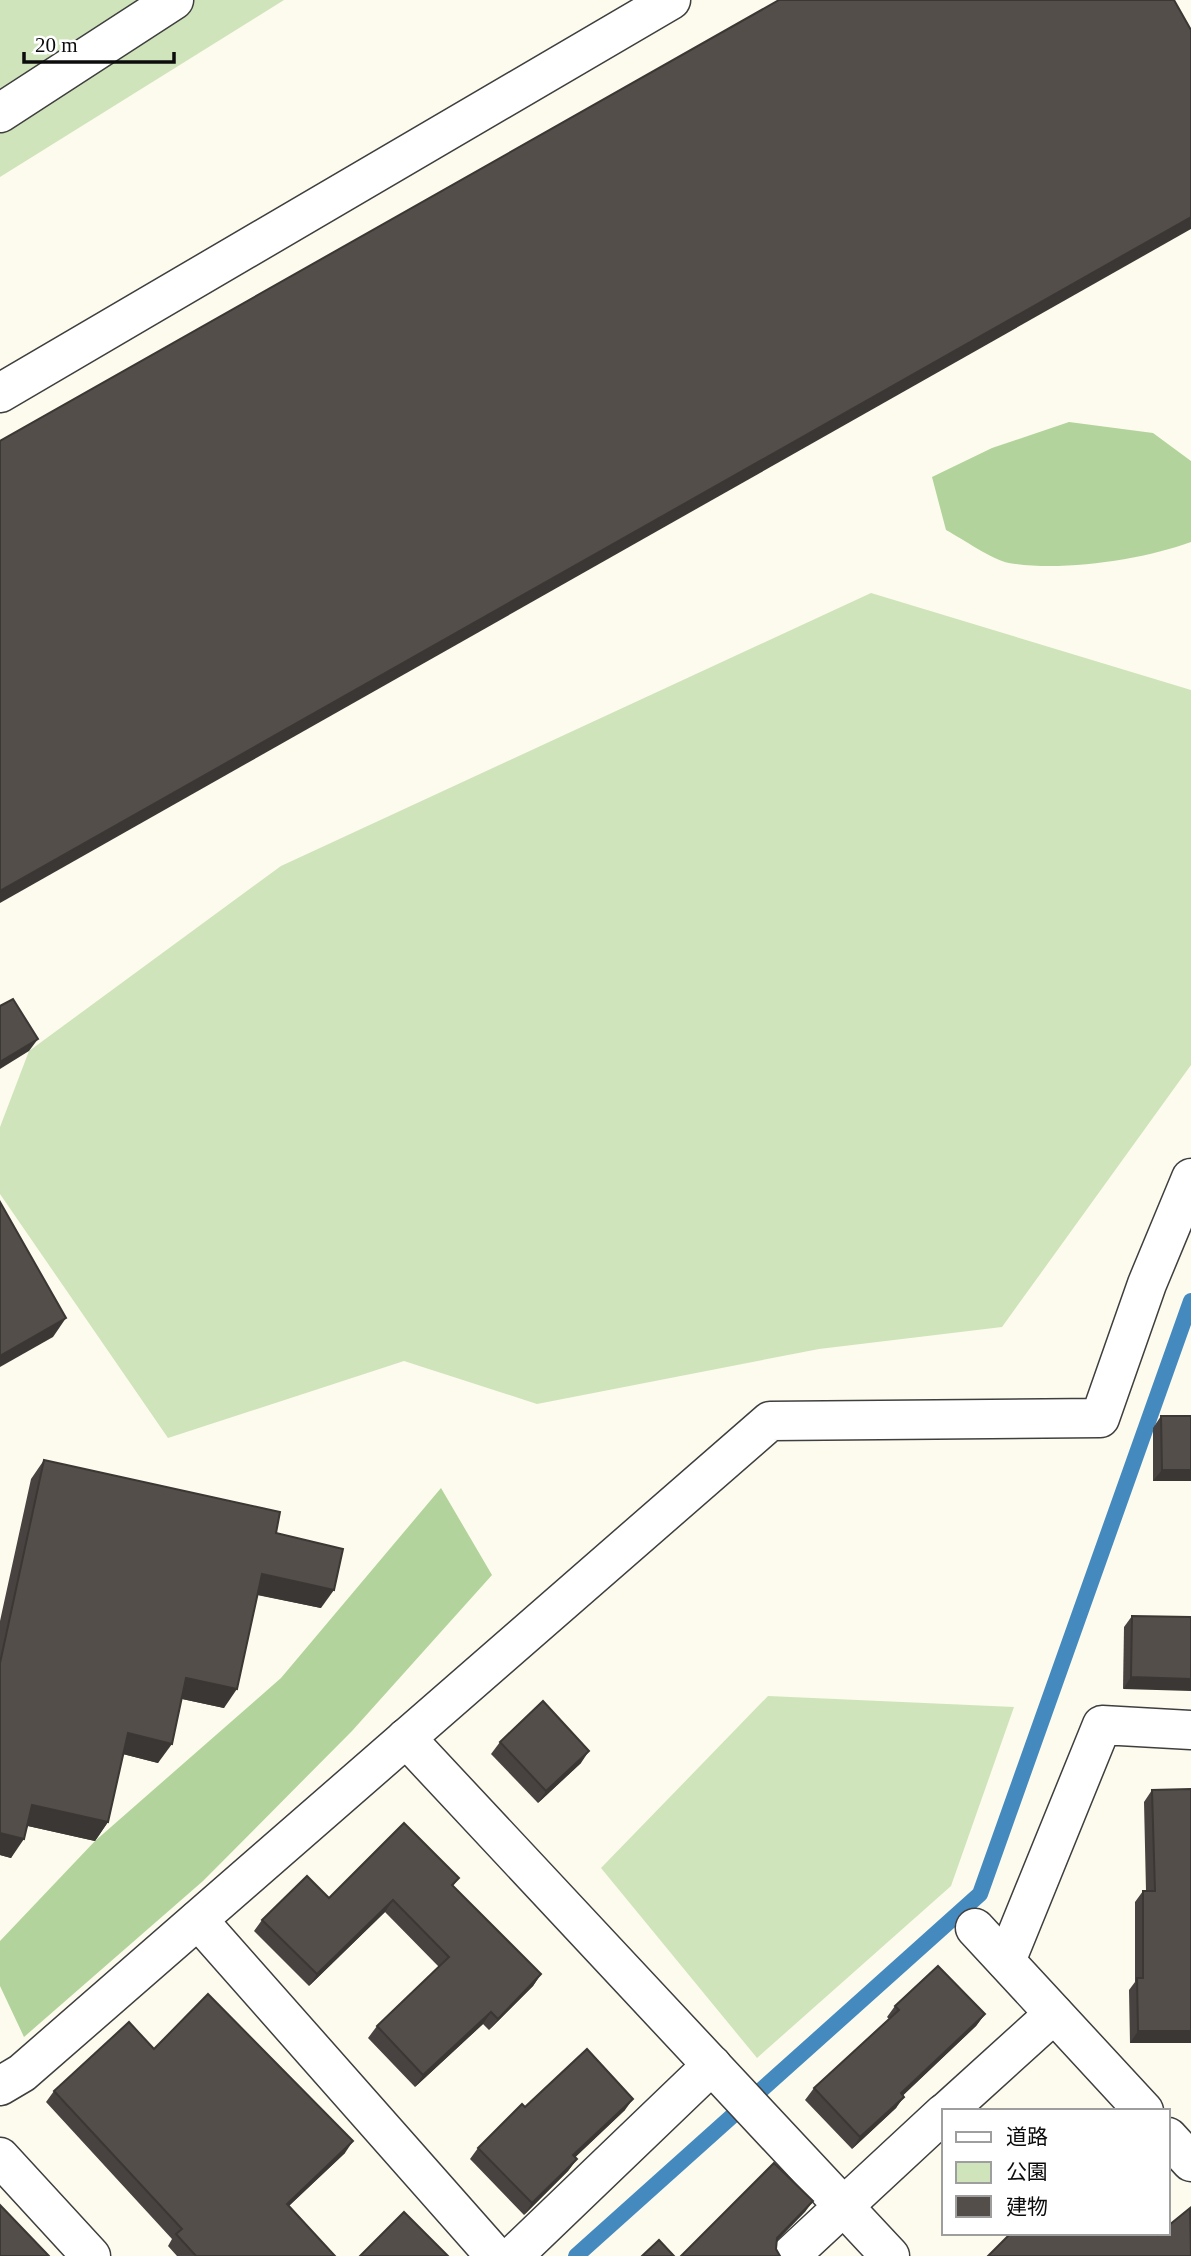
<svg xmlns="http://www.w3.org/2000/svg" width="1191" height="2256" viewBox="0 0 1191 2256" font-family="'Times New Roman','Noto Sans JP',serif">
<style>
.green{fill:#cfe4ba}
.forest{fill:#b2d39b}
.lines{fill:none;stroke-linecap:round;stroke-linejoin:round}
.stream{stroke:#458abf;stroke-width:16}
.minor-casing{stroke:#3f3f3f;stroke-width:41}
.minor{stroke:#fff;stroke-width:38}
.wall{fill:#484340}
.shaded-wall{fill:#3b3734}
.building{fill:#544e4a;stroke:#3b3734;stroke-width:2}
</style>
<rect width="100%" height="100%" fill="#fdfbed"/>
<!-- green -->
<g class="green">
<polygon points="0,0 284,0 0,177"/>
<polygon points="871,593 1191,690 1191,1065 1002,1327 819,1349 537,1404 404,1361 168,1438 0,1194 0,1127 29,1051 281,866"/>
<polygon points="768,1696 1014,1707 951,1886 757,2058 601,1868"/>
</g>
<!-- forest -->
<g class="forest">
<path d="M1069,422L1153,433L1191,461V542C1142,560 1061,572 1009,563C992,560 963,539 946,530L932,477L992,448Z"/>
<polygon points="441,1488 492,1575 352,1731 203,1881 24,2037 0,1986 0,1941 95,1841 281,1678"/>
</g>
<g class="lines">
<!-- stream -->
<polyline class="stream" points="576,2256 980,1894 1191,1301"/>
<!-- minor casing -->
<g class="minor-casing">
<g id="minor">
<polyline points="0,113 174,0"/>
<polyline points="0,393 671,0"/>
<polyline points="406,1738 890,2256"/>
<polyline points="198,1920 495,2256"/>
<polyline points="975,1928 1144,2111"/>
<polyline points="1006,1961 1102,1725 1191,1730"/>
<polyline points="0,2086 22,2073 770,1421 1100,1418 1147,1284 1191,1178"/>
<polyline points="947,2111 1054,2014"/>
<polyline points="1168,2137 1191,2162"/>
<polyline points="0,2157 91,2256"/>
<polyline points="513,2256 712,2065"/>
<polyline points="790,2256 944,2113"/>
</g>
</g>
<!-- minor -->
<use href="#minor" class="minor"/>
</g>
<!-- wall -->
<g class="wall">
<polygon points="1161,1416 1191,1481 1153,1481 1153,1428"/>
<polygon points="44,1460 276,1533 321,1608 257,1595 224,1708 182,1699 158,1763 123,1754 108,1822 95,1841 28,1826 11,1858 0,1855 0,1621 31,1479"/>
<polygon points="1132,1616 1191,1617 1123,1689 1124,1627"/>
<polygon points="500,1742 581,1763 538,1803 491,1754"/>
<polygon points="1191,1789 1191,2043 1130,2043 1129,1990 1135,1982 1135,1902 1143,1891 1146,1891 1144,1802 1152,1790"/>
<polygon points="459,1878 453,1886 541,1974 533,1986 489,2030 483,2024 415,2087 368,2038 377,2026 439,1967 385,1912 309,1986 254,1931 262,1920 329,1898"/>
<polygon points="895,2006 985,2014 976,2026 903,2095 896,2108 852,2149 805,2100 814,2088 889,2019 887,2017"/>
<polygon points="154,2049 345,2153 289,2206 335,2256 177,2256 168,2246 172,2239 46,2102 54,2091"/>
<polygon points="525,2107 625,2110 575,2157 577,2159 568,2171 524,2215 470,2159 478,2148"/>
</g>
<!-- shaded-wall -->
<g class="shaded-wall">
<polygon points="1191,217 1191,229 0,903 0,891"/>
<polygon points="38,1039 29,1051 0,1069 0,1062"/>
<polygon points="66,1318 53,1337 0,1367 0,1356"/>
<polygon points="1162,1470 1191,1470 1191,1481 1153,1481"/>
<polygon points="262,1574 334,1590 321,1608 249,1593"/>
<polygon points="1131,1677 1191,1679 1191,1691 1123,1689"/>
<polygon points="186,1678 237,1689 224,1708 173,1697"/>
<polygon points="128,1733 172,1744 158,1763 115,1752"/>
<polygon points="589,1751 581,1763 538,1803 546,1791"/>
<polygon points="32,1805 108,1822 95,1841 19,1824"/>
<polygon points="0,1833 24,1839 11,1858 0,1855"/>
<polygon points="393,1900 385,1912 309,1986 317,1974"/>
<polygon points="541,1974 533,1986 489,2030 498,2019"/>
<polygon points="491,2012 483,2024 415,2087 423,2075"/>
<polygon points="985,2014 976,2026 893,2105 901,2093"/>
<polygon points="1138,2031 1191,2031 1191,2043 1130,2043"/>
<polygon points="904,2097 896,2108 852,2149 860,2137"/>
<polygon points="633,2099 625,2110 565,2167 573,2155"/>
<polygon points="353,2141 345,2153 279,2215 287,2204"/>
<polygon points="577,2159 568,2171 524,2215 532,2203"/>
<polygon points="813,2201 805,2212 769,2249 777,2238"/>
</g>
<!-- building -->
<g class="building">
<polygon points="779,0 1174,0 1191,30 1191,217 0,891 0,441"/>
<polygon points="13,999 38,1039 0,1062 0,1006"/>
<polygon points="0,1202 66,1318 0,1356"/>
<polygon points="1161,1416 1191,1416 1191,1470 1162,1470"/>
<polygon points="44,1460 280,1512 276,1533 343,1549 334,1590 262,1574 237,1689 186,1678 172,1744 128,1733 108,1822 32,1805 24,1839 0,1833 0,1663"/>
<polygon points="1132,1616 1191,1617 1191,1679 1131,1677"/>
<polygon points="543,1701 589,1751 546,1791 500,1742"/>
<polygon points="1191,1789 1191,2031 1138,2031 1137,1978 1143,1978 1143,1891 1155,1891 1152,1790"/>
<polygon points="404,1823 459,1878 452,1885 541,1974 498,2019 491,2012 423,2075 377,2026 449,1957 393,1900 317,1974 262,1920 307,1876 329,1898"/>
<polygon points="938,1966 985,2014 901,2093 904,2097 860,2137 814,2088 899,2010 895,2006"/>
<polygon points="208,1994 353,2141 287,2204 335,2256 196,2256 176,2234 182,2229 54,2091 129,2022 154,2049"/>
<polygon points="587,2049 633,2099 573,2155 577,2159 532,2203 478,2148 522,2104 525,2107"/>
<polygon points="774,2163 813,2201 777,2238 776,2249 780,2256 681,2256"/>
<polygon points="0,2205 49,2256 0,2256"/>
<polygon points="1190,2208 1191,2256 988,2256 1011,2233 1156,2233 1158,2235 1160,2233 1168,2233 1168,2226"/>
<polygon points="404,2212 448,2256 360,2256"/>
<polygon points="659,2240 674,2256 642,2256"/>
</g>
<!-- legend -->
<rect x="942" y="2109" width="228" height="126" fill="#ffffff" stroke="#9e9e9e" stroke-width="2"/>
<rect x="956" y="2132" width="35" height="10" fill="#ffffff" stroke="#9e9e9e" stroke-width="2"/>
<text x="1006" y="2144" font-size="21" fill="#0c0c0c">道路</text>
<rect x="956" y="2162" width="35" height="21" fill="#cfe4ba" stroke="#9e9e9e" stroke-width="2"/>
<text x="1006" y="2179" font-size="21" fill="#0c0c0c">公園</text>
<rect x="956" y="2196" width="35" height="21" fill="#544e4a" stroke="#9e9e9e" stroke-width="2"/>
<text x="1006" y="2214" font-size="21" fill="#0c0c0c">建物</text>
<!-- scale -->
<path d="M24 52v10h150v-10" fill="none" stroke="#0c0c0c" stroke-width="3.5"/>
<text x="35" y="52" font-size="21" fill="#0c0c0c" stroke="#ffffff" stroke-width="5" paint-order="stroke">20 m</text>
</svg>
